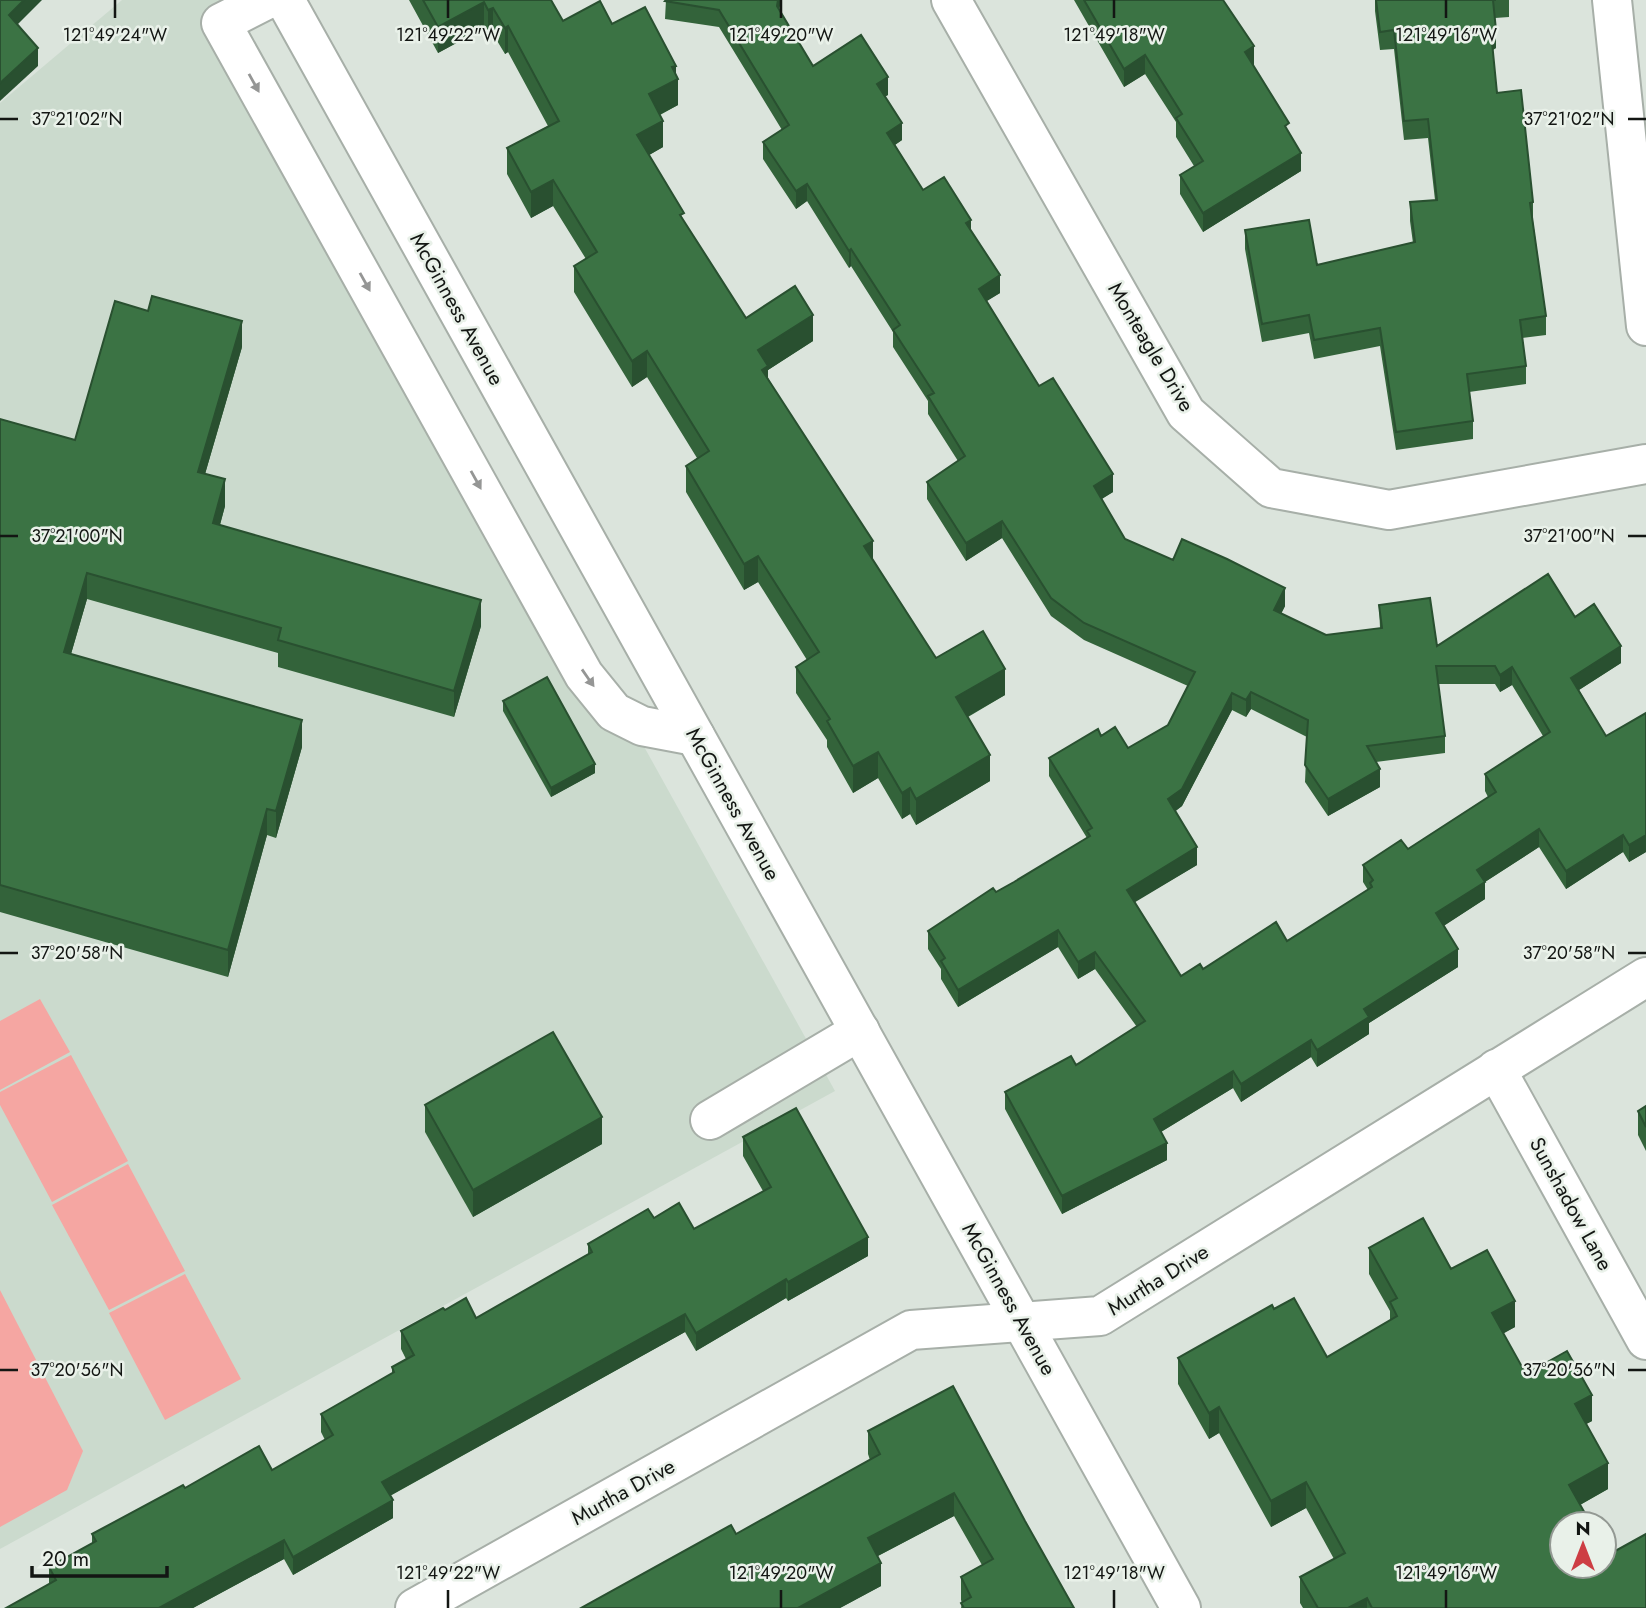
<svg xmlns="http://www.w3.org/2000/svg" width="1646" height="1608" viewBox="0 0 1646 1608" font-family="Jost,sans-serif">
<style>
.built{fill:#cbdacd}
.garden{fill:#f5a6a2}
.lines{fill:none;stroke-linecap:round;stroke-linejoin:round}
.minor-casing{stroke:#a7afa8;stroke-width:42}
.minor{stroke:#fff;stroke-width:38}
.wall{fill:#33633a;fill-rule:evenodd}
.shaded-wall{fill:#295030}
.building{fill:#3b7344;stroke:#295030;stroke-width:2;fill-rule:evenodd}
.oneway{fill:#959695}
.ticks{fill:none;stroke:#131613;stroke-width:2.5}
.labels{text-anchor:middle;stroke-width:5;stroke-linejoin:round;paint-order:stroke}
.street-label{font-size:21px;fill:#131613;stroke:#e9f1e9}
.ticks-label{font-size:18px;text-anchor:middle;fill:#131613;stroke:#e9f1e9;stroke-width:5;stroke-linejoin:round;paint-order:stroke}
</style>
<rect width="100%" height="100%" fill="#dbe4dc"/>
<!-- built -->
<polygon class="built" points="122,0 230,0 835,1091 0,1549 0,103"/>
<!-- garden -->
<g class="garden">
<polygon points="40,999 70,1052 0,1090 0,1021"/>
<polygon points="71,1055 128,1161 52,1202 0,1105 0,1092"/>
<polygon points="128,1164 185,1271 109,1310 52,1205"/>
<polygon points="185,1274 241,1379 165,1420 109,1313"/>
<polygon points="0,1290 83,1451 67,1490 0,1527"/>
</g>
<g class="lines">
<!-- minor casing -->
<g class="minor-casing">
<g id="minor">
<polyline points="266,0 221,23 584,675 614,712 642,726 695,736"/>
<polyline points="285,0 1181,1608"/>
<polyline points="951,0 1186,413 1271,488 1389,510 1646,464"/>
<polyline points="1612,0 1646,326"/>
<polyline points="1496,1069 1646,1340"/>
<polyline points="710,1120 860,1031"/>
<polyline points="415,1608 911,1330 1100,1316 1646,977"/>
</g>
</g>
<!-- minor -->
<use href="#minor" class="minor"/>
</g>
<!-- wall -->
<g class="wall">
<polygon points="409,0 551,0 563,21 612,24 676,75 678,105 660,115 663,147 649,155 684,221 746,318 813,341 768,370 768,378 873,560 936,658 1005,695 968,717 990,781 916,825 910,814 902,819 878,778 853,793 827,747 827,740 796,693 796,667 807,660 758,582 744,590 686,492 686,466 697,458 647,377 632,387 574,292 574,266 586,259 553,206 531,218 507,174 507,148 548,126 508,52 505,54 493,34 488,36 484,28 438,53"/>
<path d="M666,0H781L779,10L813,66L888,95L885,96L902,140L895,145L923,190L971,230L1000,293L986,301L1039,386L1113,492L1101,499L1125,539L1173,560L1285,606L1281,614L1326,635L1380,628L1379,605L1437,646L1575,617L1621,663L1579,690L1606,736L1646,713V852L1629,862L1623,852L1566,889L1539,847L1485,882V899L1443,926L1458,967L1369,1023V1034L1317,1067L1311,1057L1241,1102L1233,1088L1161,1132L1167,1160L1062,1214L1005,1109V1092L1076,1065L1137,1027L1095,969L1078,979L1058,947L958,1007L941,979V969L928,949V931L1014,882L1087,838L1049,776V758L1101,736L1128,748L1168,725L1188,686L1084,640L1051,616L1002,538L966,561L927,499V482L958,461L928,414V401L893,347V332L851,266L849,268L807,201L796,209L763,159V142L782,130L719,27L665,19ZM1438,684H1495L1500,692L1512,685L1543,736L1485,774V791L1488,797L1408,849L1363,865V882L1368,890L1287,941L1181,976L1134,902L1197,865L1175,811L1182,806L1232,710L1246,717L1251,709L1307,737L1305,782L1328,816L1380,787L1376,762L1445,753V736Z"/>
<polygon points="1074,0 1223,0 1253,65 1289,133 1301,171 1203,232 1180,194 1180,175 1194,166 1176,137 1176,122 1145,74 1124,87"/>
<polygon points="1375,0 1509,0 1509,17 1495,18 1496,48 1493,50 1497,93 1533,202 1533,221 1546,316 1546,335 1522,338 1526,366 1526,384 1469,392 1473,421 1473,439 1396,450 1380,346 1314,359 1309,333 1262,342 1245,249 1245,230 1317,265 1413,243 1410,221 1410,202 1435,200 1428,138 1404,140 1394,49 1380,50 1375,11"/>
<polygon points="242,347 205,474 225,506 220,525 481,626 454,717 278,667 278,653 87,599 71,654 302,747 276,838 267,835 228,977 0,912 0,419 75,440"/>
<polygon points="503,701 595,773 551,797 503,711"/>
<polygon points="425,1105 602,1144 473,1217 425,1132"/>
<polygon points="1646,1106 1646,1151 1638,1135 1638,1111"/>
<polygon points="743,1137 868,1256 788,1301 786,1298 696,1351 685,1332 390,1496 393,1518 293,1575 284,1559 193,1608 6,1608 49,1584 49,1567 92,1543 92,1534 185,1488 272,1470 325,1440 321,1432 321,1414 392,1373 392,1367 406,1359 401,1349 401,1331 445,1310 476,1318 588,1254 588,1244 654,1218 694,1229 763,1191 743,1156"/>
<polygon points="1369,1248 1451,1269 1515,1327 1503,1333 1526,1374 1592,1421 1586,1424 1608,1489 1580,1505 1608,1555 1646,1608 1303,1608 1300,1603 1300,1577 1334,1559 1306,1508 1271,1527 1219,1433 1209,1439 1178,1384 1178,1358 1274,1309 1327,1357 1390,1321 1390,1311 1369,1274"/>
<polygon points="868,1431 1025,1521 1074,1608 961,1608 962,1603 961,1600 961,1577 982,1565 954,1516 878,1556 881,1586 840,1608 581,1608 736,1534 870,1460 868,1454"/>
</g>
<!-- shaded-wall -->
<g class="shaded-wall">
<polygon points="24,0 42,0 9,33 9,15"/>
<polygon points="778,0 781,0 777,23 777,6"/>
<polygon points="484,2 484,28 438,53 438,27"/>
<polygon points="493,8 493,34 488,36 488,10"/>
<polygon points="508,26 508,52 505,54 505,28"/>
<polygon points="1496,30 1496,48 1491,50 1491,32"/>
<polygon points="1254,46 1254,65 1245,70 1245,52"/>
<polygon points="38,48 38,66 0,101 0,83"/>
<polygon points="1145,55 1145,74 1124,87 1124,69"/>
<polygon points="676,66 676,80 678,79 678,105 649,120 649,94 672,67"/>
<polygon points="888,77 888,95 877,101 877,84"/>
<polygon points="663,121 663,147 637,162 637,135"/>
<polygon points="902,123 902,140 887,150 887,133"/>
<polygon points="1301,153 1301,171 1203,232 1203,213"/>
<polygon points="553,180 553,206 531,218 531,192"/>
<polygon points="807,184 807,201 796,209 796,191"/>
<polygon points="971,220 971,237 966,223"/>
<polygon points="851,249 851,266 849,268 849,251"/>
<polygon points="1000,275 1000,293 979,306 979,289"/>
<polygon points="813,315 813,341 768,370 768,392 758,350"/>
<polygon points="242,321 242,347 198,498 198,472"/>
<polygon points="647,351 647,377 632,387 632,361"/>
<polygon points="1113,474 1113,492 1094,504 1094,486"/>
<polygon points="225,479 225,506 213,550 213,523"/>
<polygon points="1002,521 1002,538 966,561 966,543"/>
<polygon points="873,541 873,567 864,546"/>
<polygon points="758,556 758,582 744,590 744,564"/>
<polygon points="87,573 87,599 64,678 64,652"/>
<polygon points="1285,588 1285,606 1274,627 1274,610"/>
<polygon points="481,600 481,626 454,717 454,691"/>
<polygon points="1621,646 1621,663 1571,695 1571,678"/>
<polygon points="1512,667 1512,685 1500,692 1500,675"/>
<polygon points="1005,669 1005,695 956,723 956,697"/>
<polygon points="1251,692 1251,709 1246,717 1246,700"/>
<polygon points="1232,693 1232,710 1182,806 1168,817 1168,799"/>
<polygon points="302,720 302,747 276,838 276,811"/>
<polygon points="878,752 878,778 853,793 853,766"/>
<polygon points="990,755 990,781 916,825 916,799"/>
<polygon points="595,764 595,773 551,797 551,788"/>
<polygon points="1380,769 1380,787 1328,816 1328,799"/>
<polygon points="910,788 910,814 902,819 902,793"/>
<polygon points="267,809 267,835 228,977 228,950"/>
<polygon points="1539,829 1539,847 1477,887 1477,870"/>
<polygon points="1623,835 1623,852 1566,889 1566,871"/>
<polygon points="1646,835 1646,852 1629,862 1629,845"/>
<polygon points="1197,847 1197,865 1127,907 1127,890"/>
<polygon points="1485,882 1485,899 1436,931 1436,913"/>
<polygon points="1058,930 1058,947 958,1007 958,990"/>
<polygon points="1458,949 1458,967 1369,1023 1369,1034 1317,1067 1317,1050 1364,1009"/>
<polygon points="1095,952 1095,969 1078,979 1078,962"/>
<polygon points="1311,1040 1311,1057 1241,1102 1241,1084"/>
<polygon points="1233,1071 1233,1088 1154,1136 1154,1119"/>
<polygon points="602,1117 602,1144 473,1217 473,1190"/>
<polygon points="1167,1143 1167,1160 1062,1214 1062,1196"/>
<polygon points="868,1237 868,1256 788,1301 788,1282"/>
<polygon points="786,1279 786,1298 696,1351 696,1333"/>
<polygon points="1515,1301 1515,1327 1492,1340 1492,1313"/>
<polygon points="685,1314 685,1332 382,1500 382,1482"/>
<polygon points="1592,1395 1592,1421 1575,1430 1575,1404"/>
<polygon points="1219,1407 1219,1433 1209,1439 1209,1413"/>
<polygon points="1608,1463 1608,1489 1569,1511 1569,1485"/>
<polygon points="1306,1482 1306,1508 1271,1527 1271,1501"/>
<polygon points="954,1493 954,1516 868,1561 868,1538"/>
<polygon points="393,1500 393,1518 293,1575 293,1557"/>
<polygon points="284,1540 284,1559 193,1608 159,1608"/>
<polygon points="881,1563 881,1586 840,1608 798,1608"/>
<polygon points="1367,1598 1367,1608 1348,1608"/>
</g>
<!-- building -->
<g class="building">
<polygon points="0,0 24,0 9,15 38,48 0,83"/>
<polygon points="423,0 551,0 563,21 600,1 612,24 645,7 676,66 672,67 678,79 649,94 663,121 637,135 684,213 680,215 746,318 795,286 813,315 758,350 768,366 762,370 873,541 864,546 936,658 983,631 1005,669 956,697 990,755 916,799 910,788 902,793 878,752 853,766 827,721 830,719 796,667 819,652 758,556 744,564 686,466 709,451 647,351 632,361 574,266 597,252 553,180 531,192 507,148 559,121 508,26 505,28 493,8 488,10 484,2 438,27"/>
<path d="M666,0H778L777,6L813,66L861,35L888,77L877,84L902,123L887,133L923,190L944,177L971,220L966,223L1000,275L979,289L1039,386L1053,378L1113,474L1094,486L1125,539L1173,560L1182,539L1227,559L1285,588L1274,610L1326,635L1382,628L1379,605L1430,598L1437,646L1548,574L1575,617L1594,604L1621,646L1571,678L1606,736L1646,713V835L1629,845L1623,835L1566,871L1539,829L1477,870L1485,882L1436,913L1458,949L1364,1009L1369,1017L1317,1050L1311,1040L1241,1084L1233,1071L1154,1119L1167,1143L1062,1196L1005,1092L1071,1056L1076,1065L1145,1021L1095,952L1078,962L1058,930L958,990L941,961L945,958L928,931L993,888L996,892L1014,882L1090,836L1087,831L1092,828L1049,758L1098,729L1101,736L1115,727L1128,748L1168,725L1195,672L1084,623L1051,598L1002,521L966,543L927,482L965,456L928,396L934,393L893,330L900,325L851,249L849,251L807,184L796,191L763,142L789,125L719,10L665,1ZM1436,666H1495L1500,675L1512,667L1550,732L1485,774L1496,792L1408,849L1401,840L1363,865L1373,880L1370,883L1372,887L1287,941L1276,922L1203,969L1200,964L1181,976L1127,890L1197,847L1168,799L1182,789L1232,693L1246,700L1251,692L1308,720L1305,765L1328,799L1380,769L1367,746L1445,736Z"/>
<polygon points="1084,0 1223,0 1254,46 1245,52 1289,123 1285,126 1301,153 1203,213 1180,175 1203,161 1176,118 1182,114 1145,55 1124,69"/>
<polygon points="1376,0 1496,0 1493,0 1496,30 1491,32 1497,93 1521,90 1533,202 1530,203 1546,316 1520,320 1526,366 1467,374 1473,421 1396,432 1380,328 1314,340 1309,315 1262,324 1245,230 1309,220 1317,265 1415,242 1410,202 1437,200 1428,119 1404,121 1394,30 1380,32"/>
<polygon points="152,296 242,321 198,472 225,479 213,523 481,600 454,691 278,640 281,628 87,573 64,652 302,720 276,811 267,809 228,950 0,885 0,419 75,440 115,301 148,311"/>
<polygon points="547,677 595,764 551,788 503,701"/>
<polygon points="553,1032 602,1117 473,1190 425,1105"/>
<polygon points="1646,1106 1646,1127 1638,1111"/>
<polygon points="796,1108 868,1237 788,1282 786,1279 696,1333 685,1314 382,1482 393,1500 293,1557 284,1540 159,1608 6,1608 56,1580 49,1567 96,1541 92,1534 183,1485 185,1488 259,1446 272,1470 333,1435 321,1414 394,1372 392,1367 414,1355 401,1331 443,1308 445,1310 466,1298 476,1318 592,1252 588,1244 648,1209 654,1218 679,1203 694,1229 771,1187 743,1137"/>
<polygon points="1423,1218 1451,1269 1487,1250 1515,1301 1492,1313 1526,1374 1567,1351 1592,1395 1575,1404 1608,1463 1569,1485 1591,1524 1562,1524 1562,1566 1604,1566 1604,1547 1608,1555 1646,1534 1646,1608 1372,1608 1367,1598 1348,1608 1318,1608 1300,1577 1345,1553 1306,1482 1271,1501 1219,1407 1209,1413 1178,1358 1272,1305 1274,1309 1294,1298 1327,1357 1397,1316 1390,1302 1397,1298 1369,1248"/>
<polygon points="953,1386 1025,1521 1074,1608 964,1608 961,1603 971,1597 961,1577 993,1559 954,1493 868,1538 881,1563 798,1608 581,1608 731,1525 736,1534 880,1454 868,1431"/>
</g>
<!-- one-way arrows -->
<defs><path id="oneway-solid" d="M-6-.8H1V-3.2L6.5 0L1 3.2V.8H-6Z" transform="scale(1.75)"/></defs>
<g class="oneway">
<use href="#oneway-solid" transform="translate(254 83) rotate(61)"/>
<use href="#oneway-solid" transform="translate(365 282) rotate(61)"/>
<use href="#oneway-solid" transform="translate(476 480) rotate(61)"/>
<use href="#oneway-solid" transform="translate(588 678) rotate(55)"/>
</g>
<!-- ticks -->
<path class="ticks" d="M115,0V18M448,0V18M781,0V18M1114,0V18M1446,0V18M0,119H18M1628,119H1646M0,536H18M1628,536H1646M0,953H18M1628,953H1646M0,1370H18M1628,1370H1646M448,1590V1608M781,1590V1608M1114,1590V1608M1446,1590V1608"/>
<g class="labels">
<!-- street labels -->
<g class="street-label">
<text transform="translate(457 309) rotate(61)" y="7">McGinness Avenue</text>
<text transform="translate(1151 347) rotate(59)" y="7">Monteagle Drive</text>
<text transform="translate(733 804) rotate(61)" y="7">McGinness Avenue</text>
<text transform="translate(1571 1204) rotate(61)" y="7">Sunshadow Lane</text>
<text transform="translate(1158 1280) rotate(-32)" y="7">Murtha Drive</text>
<text transform="translate(1009 1299) rotate(61)" y="7">McGinness Avenue</text>
<text transform="translate(623 1492) rotate(-29)" y="7">Murtha Drive</text>
</g>
</g>
<g class="ticks-label">
<text x="115" y="41">121°49'24"W</text>
<text x="448" y="41">121°49'22"W</text>
<text x="781" y="41">121°49'20"W</text>
<text x="1114" y="41">121°49'18"W</text>
<text x="1446" y="41">121°49'16"W</text>
<text x="77" y="125">37°21'02"N</text>
<text x="1569" y="125">37°21'02"N</text>
<text x="77" y="542">37°21'00"N</text>
<text x="1569" y="542">37°21'00"N</text>
<text x="77" y="959">37°20'58"N</text>
<text x="1569" y="959">37°20'58"N</text>
<text x="77" y="1376">37°20'56"N</text>
<text x="1569" y="1376">37°20'56"N</text>
<text x="448" y="1579">121°49'22"W</text>
<text x="781" y="1579">121°49'20"W</text>
<text x="1114" y="1579">121°49'18"W</text>
<text x="1446" y="1579">121°49'16"W</text>
</g>
<!-- north arrow -->
<g transform="translate(1583 1545)"><circle r="33" fill="#e9f1e9" stroke="#939993" stroke-width="2"/>
<path d="M0-5L12 26L0 18L-12 26Z" fill="#cd3d43"/>
<text y="-10" font-size="19" font-weight="bold" text-anchor="middle" fill="#131613">N</text>
</g>
<!-- scale -->
<path d="M32 1566v10h135v-10" fill="none" stroke="#131613" stroke-width="3.5"/>
<text x="42" y="1566" font-size="21" fill="#131613" stroke="#e9f1e9" stroke-width="5" paint-order="stroke">20 m</text>
</svg>
